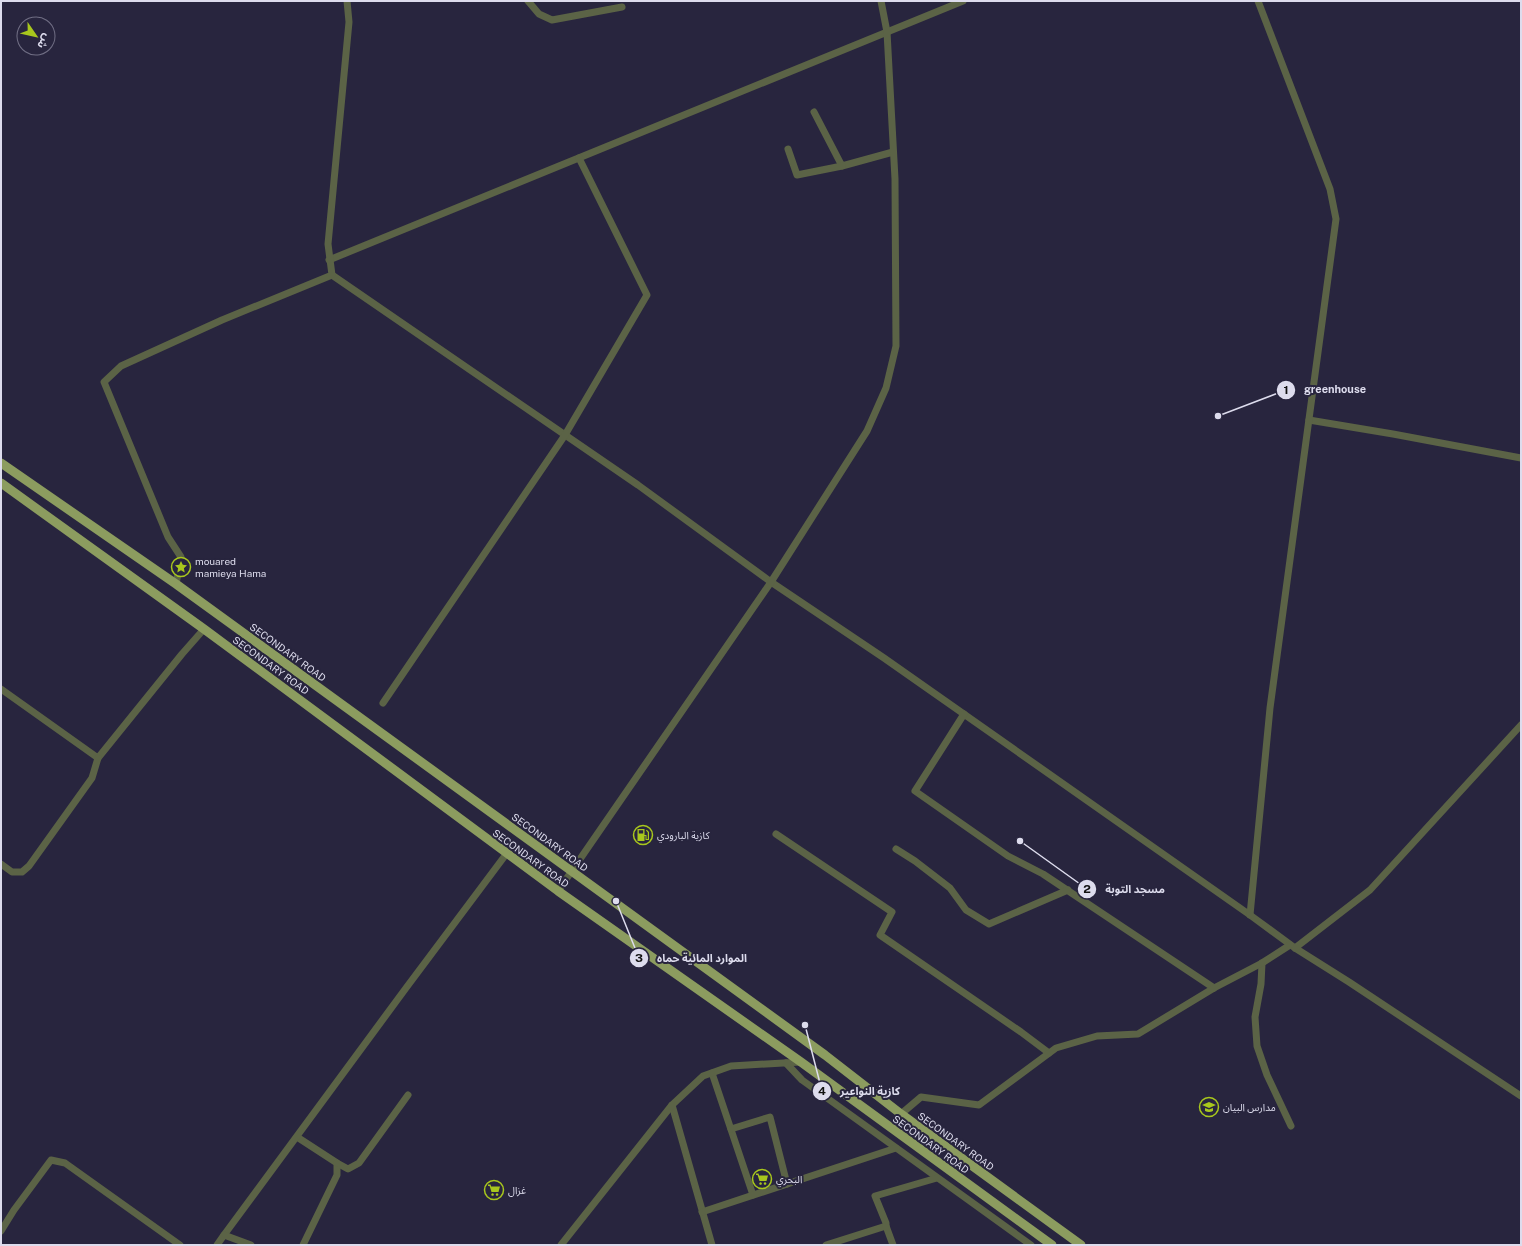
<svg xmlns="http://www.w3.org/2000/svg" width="1522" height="1246" viewBox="0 0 1522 1246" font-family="'Public Sans','Noto Sans Arabic',sans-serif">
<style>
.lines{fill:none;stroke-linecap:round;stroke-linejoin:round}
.minor{stroke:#5b6346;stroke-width:7}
.major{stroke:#8c9c5f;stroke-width:9}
.labels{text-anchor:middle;stroke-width:4;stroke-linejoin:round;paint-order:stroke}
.poi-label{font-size:10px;fill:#dddced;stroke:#28253e;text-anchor:start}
.street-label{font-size:10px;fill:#dddced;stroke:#28253e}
.leader{fill:none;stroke:#dddced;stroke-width:1.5}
.callout-dot{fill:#dddced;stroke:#28253e;stroke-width:1.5}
.mark-label{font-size:12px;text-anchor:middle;font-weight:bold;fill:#111}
.callout-label{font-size:11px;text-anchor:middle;font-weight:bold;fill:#dddced;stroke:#28253e;stroke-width:4;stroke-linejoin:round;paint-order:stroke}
</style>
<rect width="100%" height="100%" fill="#28253e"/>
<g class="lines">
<!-- minor -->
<g class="minor">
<polyline points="528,1 539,14 552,20 622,7"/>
<polyline points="814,112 842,166 893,152"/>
<polyline points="788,149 797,175 842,166"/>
<polyline points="329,260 963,1"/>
<polyline points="332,275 638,485 771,582 884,658 1250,915 1295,948 1349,982 1521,1096"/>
<polyline points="1309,420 1393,434 1521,458"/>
<polyline points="176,584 181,557 168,537 104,382 121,366 222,320 332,275 328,244 349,22 347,1"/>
<polyline points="1,689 98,758 182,654 204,629"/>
<polyline points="383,703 565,435 647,295 579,158"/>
<polyline points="964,714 915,791 1008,856 1043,874 1214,988"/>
<polyline points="776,834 892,912 880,935 1021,1032 1049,1053"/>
<polyline points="896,849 915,861 950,888 966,910 989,924 1068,890"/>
<polyline points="1,864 12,872 22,872 29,866 92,778 98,758"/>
<polyline points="558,891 771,582 867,431 886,388 896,346 895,179 887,32 881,1"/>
<polyline points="1250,915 1270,708 1336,219 1330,189 1258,1"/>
<polyline points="1295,948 1370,890 1521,725"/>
<polyline points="1262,963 1261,984 1255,1017 1257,1046 1267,1075 1291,1126"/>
<polyline points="786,1063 802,1080 1031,1245"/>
<polyline points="712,1073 753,1195"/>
<polyline points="672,1105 712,1245"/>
<polyline points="901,1114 921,1097 979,1105 1056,1048 1097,1036 1138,1034 1214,988 1262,963 1290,945"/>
<polyline points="731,1129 770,1117 787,1184"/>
<polyline points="297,1137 337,1163 337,1175 303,1245"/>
<polyline points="337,1163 348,1169 359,1163 408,1095"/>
<polyline points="702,1212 896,1148"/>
<polyline points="1,1231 14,1210 51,1160 65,1163 180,1245"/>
<polyline points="224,1235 406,988 507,853"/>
<polyline points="217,1245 224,1235 251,1245"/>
<polyline points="561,1245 672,1105 703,1076 731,1066 801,1062"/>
<polyline points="826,1245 886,1226"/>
<polyline points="893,1245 886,1226 886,1223 875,1196 937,1178"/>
</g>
<!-- major -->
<g class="major">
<polyline points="1,463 176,584 825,1055 901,1114 1081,1245"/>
<polyline points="1,483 204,629 558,891 801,1062 1052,1245"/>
</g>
</g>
<!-- icons -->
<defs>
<g id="sight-ring" transform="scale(1)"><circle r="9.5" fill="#28253e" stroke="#a8c71d" stroke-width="1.5"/><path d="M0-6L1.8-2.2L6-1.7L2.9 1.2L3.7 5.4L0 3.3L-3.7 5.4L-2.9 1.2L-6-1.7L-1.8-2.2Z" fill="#a8c71d"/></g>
<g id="fuel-ring" transform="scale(1)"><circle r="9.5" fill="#28253e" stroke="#a8c71d" stroke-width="1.5"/><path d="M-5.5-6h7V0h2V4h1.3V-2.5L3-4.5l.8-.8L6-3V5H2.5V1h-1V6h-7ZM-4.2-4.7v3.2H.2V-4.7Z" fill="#a8c71d"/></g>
<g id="school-ring" transform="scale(1)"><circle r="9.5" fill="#28253e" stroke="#a8c71d" stroke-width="1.5"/><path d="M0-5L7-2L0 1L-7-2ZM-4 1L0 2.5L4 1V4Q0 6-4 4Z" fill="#a8c71d"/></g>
<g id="supermarket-ring" transform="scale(1)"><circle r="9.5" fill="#28253e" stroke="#a8c71d" stroke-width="1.5"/><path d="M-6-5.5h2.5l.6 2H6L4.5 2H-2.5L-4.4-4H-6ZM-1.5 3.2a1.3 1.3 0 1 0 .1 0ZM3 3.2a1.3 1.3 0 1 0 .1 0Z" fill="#a8c71d"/></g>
</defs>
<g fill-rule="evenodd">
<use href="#sight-ring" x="181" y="567"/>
<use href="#fuel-ring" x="643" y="835"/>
<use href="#school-ring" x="1209" y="1107"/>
<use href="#supermarket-ring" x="762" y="1179"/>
<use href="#supermarket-ring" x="494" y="1190"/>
</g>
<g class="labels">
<!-- poi labels -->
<g class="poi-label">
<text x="195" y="565">mouared<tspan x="195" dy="12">mamieya Hama</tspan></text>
<text x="657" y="839">كازية البارودي</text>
<text x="1223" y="1111">مدارس البيان</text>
<text x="776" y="1183">البحري</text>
<text x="508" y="1194">غزال</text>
</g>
<!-- street labels -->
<g class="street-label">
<text transform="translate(288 652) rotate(36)" y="4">SECONDARY ROAD</text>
<text transform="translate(271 665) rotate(36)" y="4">SECONDARY ROAD</text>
<text transform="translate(550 842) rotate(36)" y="4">SECONDARY ROAD</text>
<text transform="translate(531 858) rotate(36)" y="4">SECONDARY ROAD</text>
<text transform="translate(956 1141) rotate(36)" y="4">SECONDARY ROAD</text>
<text transform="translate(931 1144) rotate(36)" y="4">SECONDARY ROAD</text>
</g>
</g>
<!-- callouts -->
<path class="leader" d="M1218 416L1286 390M1020 841L1087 889M616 901L639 958M805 1025L822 1091"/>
<g class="callout-dot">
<circle cx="1218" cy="416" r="4"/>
<circle cx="1020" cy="841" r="4"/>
<circle cx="616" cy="901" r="4"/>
<circle cx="805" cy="1025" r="4"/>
<circle cx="1286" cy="390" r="10"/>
<circle cx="1087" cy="889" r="10"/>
<circle cx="639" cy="958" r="10"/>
<circle cx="822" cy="1091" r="10"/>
</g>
<g class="mark-label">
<text x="1286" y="394">1</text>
<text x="1087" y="893">2</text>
<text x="639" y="962">3</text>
<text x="822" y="1095">4</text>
</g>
<g class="callout-label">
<text x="1335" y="393">greenhouse</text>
<text x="1135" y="893">مسجد التوبة</text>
<text x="702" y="962">الموارد المائية حماه</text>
<text x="870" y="1095">كازية النواعير</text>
</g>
<!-- border -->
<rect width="1522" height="1246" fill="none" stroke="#dddced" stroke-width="4"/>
<!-- north arrow -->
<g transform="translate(36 36) rotate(124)"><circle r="19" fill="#28253e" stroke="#706e84"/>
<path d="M0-3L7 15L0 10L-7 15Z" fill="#a8c71d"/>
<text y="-6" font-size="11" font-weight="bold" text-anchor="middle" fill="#dddced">ش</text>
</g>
</svg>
